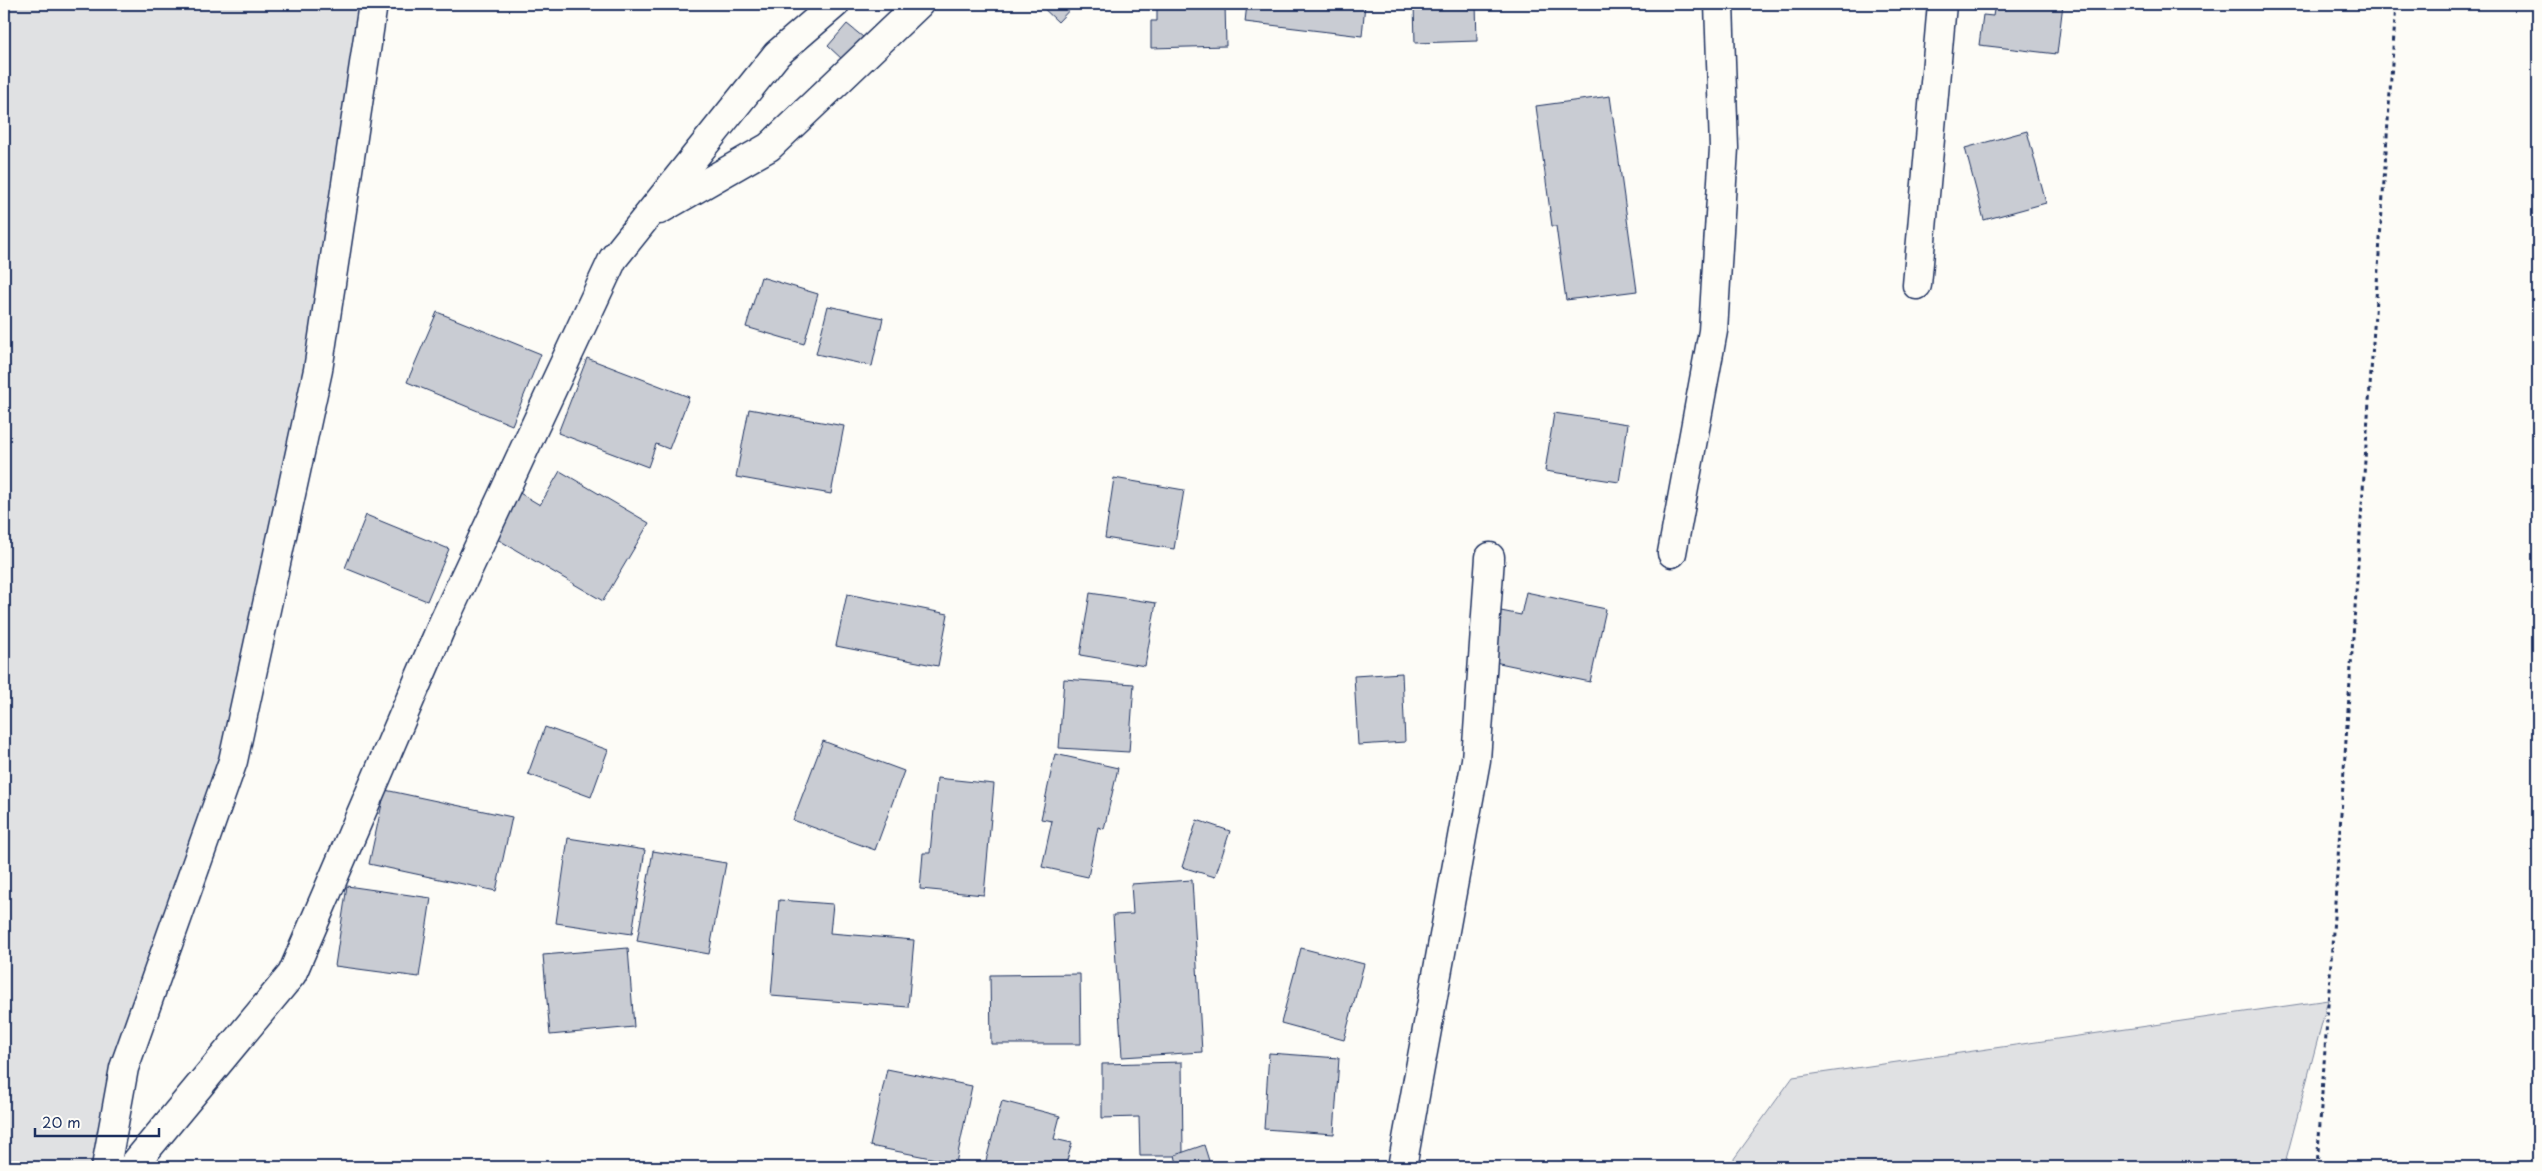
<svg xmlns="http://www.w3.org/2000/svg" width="2542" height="1171" viewBox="0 0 2542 1171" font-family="'Playpen Sans',sans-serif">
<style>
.green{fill:#e0e1e3;stroke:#7e88a0}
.building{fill:#c9ccd3;stroke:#1b2f5e}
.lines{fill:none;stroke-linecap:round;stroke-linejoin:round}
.street-casing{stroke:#1b2f5e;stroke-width:31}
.path{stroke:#1b2f5e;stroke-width:3;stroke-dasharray:4 4;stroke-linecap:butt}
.street{stroke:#fdfcf7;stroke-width:28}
</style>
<rect width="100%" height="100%" fill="#fdfcf7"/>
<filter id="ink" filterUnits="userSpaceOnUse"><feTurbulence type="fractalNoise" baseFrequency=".02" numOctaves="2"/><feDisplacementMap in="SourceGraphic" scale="10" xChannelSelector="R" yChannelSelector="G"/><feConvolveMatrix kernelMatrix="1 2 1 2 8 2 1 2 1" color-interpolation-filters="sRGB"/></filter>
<g filter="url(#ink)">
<!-- green -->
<g class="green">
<polygon points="4,4 373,4 233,761 106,1167 4,1167"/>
<polygon points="2328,1000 2284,1167 1728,1167 1793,1077"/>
</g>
<!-- building -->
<g class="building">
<polygon points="1039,4 1075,4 1058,22"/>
<polygon points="1157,4 1225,4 1226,46 1151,48 1151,21 1157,21"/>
<polygon points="1247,4 1365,4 1362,36 1245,22"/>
<polygon points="1414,4 1476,4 1477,41 1415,43"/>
<polygon points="1995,4 2063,4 2057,54 1979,45 1983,15 1993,16"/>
<polygon points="847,24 863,37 843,60 828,46"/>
<polygon points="1610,96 1637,291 1566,300 1556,226 1552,226 1536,106"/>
<polygon points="2027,131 2046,203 1984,220 1965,148"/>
<polygon points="761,277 818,294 804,344 746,327"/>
<polygon points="828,306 883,318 872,366 816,354"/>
<polygon points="437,312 541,354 512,425 407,382"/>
<polygon points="587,358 689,397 669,449 656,444 648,467 558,433"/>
<polygon points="749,409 844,426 831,494 736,477"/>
<polygon points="1554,413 1628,424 1619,482 1545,471"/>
<polygon points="560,471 649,523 603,601 492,536 518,492 540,505"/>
<polygon points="1114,478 1184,490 1174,549 1105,538"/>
<polygon points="366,515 449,549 427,601 345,568"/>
<polygon points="1526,592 1606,609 1590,682 1485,660 1496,610 1521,615"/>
<polygon points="1090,593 1156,603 1145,666 1080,655"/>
<polygon points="847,594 948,614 938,666 836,646"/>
<polygon points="1402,673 1405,742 1358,745 1354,676"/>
<polygon points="1064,679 1134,684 1129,752 1059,748"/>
<polygon points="545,727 608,750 591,797 528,774"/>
<polygon points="823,741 904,771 875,850 793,820"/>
<polygon points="1055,754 1118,768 1104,829 1098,827 1088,877 1042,867 1052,821 1041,819"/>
<polygon points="937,778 994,784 984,895 920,889 923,853 930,853"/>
<polygon points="385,790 512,817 496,891 369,864"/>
<polygon points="1197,820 1230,831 1215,877 1182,867"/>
<polygon points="568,838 645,850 632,934 556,923"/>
<polygon points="653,851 726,863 709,954 637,941"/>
<polygon points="1192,880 1202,1052 1122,1057 1113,915 1133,914 1131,884"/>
<polygon points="347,886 431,898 419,977 335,966"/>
<polygon points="779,900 833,904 830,933 914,940 908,1007 771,996"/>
<polygon points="628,948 634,1027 550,1035 543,955"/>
<polygon points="1301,948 1364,964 1344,1040 1281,1023"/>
<polygon points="1080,974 1081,1044 991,1044 990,975"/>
<polygon points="1269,1053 1339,1058 1334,1134 1264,1129"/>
<polygon points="1182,1062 1183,1156 1140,1156 1139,1117 1102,1118 1102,1064"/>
<polygon points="887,1069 972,1086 956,1163 870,1146"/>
<polygon points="1002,1101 1060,1116 1054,1139 1072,1143 1065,1167 998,1167 985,1164"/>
<polygon points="1204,1145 1211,1167 1167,1167 1177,1164 1175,1155"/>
</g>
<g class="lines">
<!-- street casing -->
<g class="street-casing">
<g id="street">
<polyline points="659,210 769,147 919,4"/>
<polyline points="1917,285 1942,4"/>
<polyline points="1672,553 1713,331 1724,148 1719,4"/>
<polyline points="106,1167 124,1068 233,761 318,370 373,4"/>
<polyline points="132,1167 292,974 443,623 613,259 777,54 835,4"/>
<polyline points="1402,1167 1476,760 1490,557"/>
</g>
</g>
<!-- path -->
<polyline class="path" points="2317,1167 2396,4"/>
<!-- street -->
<use href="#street" class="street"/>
</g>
</g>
<!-- margin -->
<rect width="2542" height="1171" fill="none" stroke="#fdfcf7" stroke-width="20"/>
<rect x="10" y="10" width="2522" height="1151" fill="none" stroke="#1b2f5e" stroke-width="2" filter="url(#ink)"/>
<!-- scale -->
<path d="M35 1128v8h124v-8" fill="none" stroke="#1b2f5e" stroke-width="2.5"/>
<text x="42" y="1128" font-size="15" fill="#1b2f5e" stroke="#fdfcf7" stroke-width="4" paint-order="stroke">20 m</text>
</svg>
